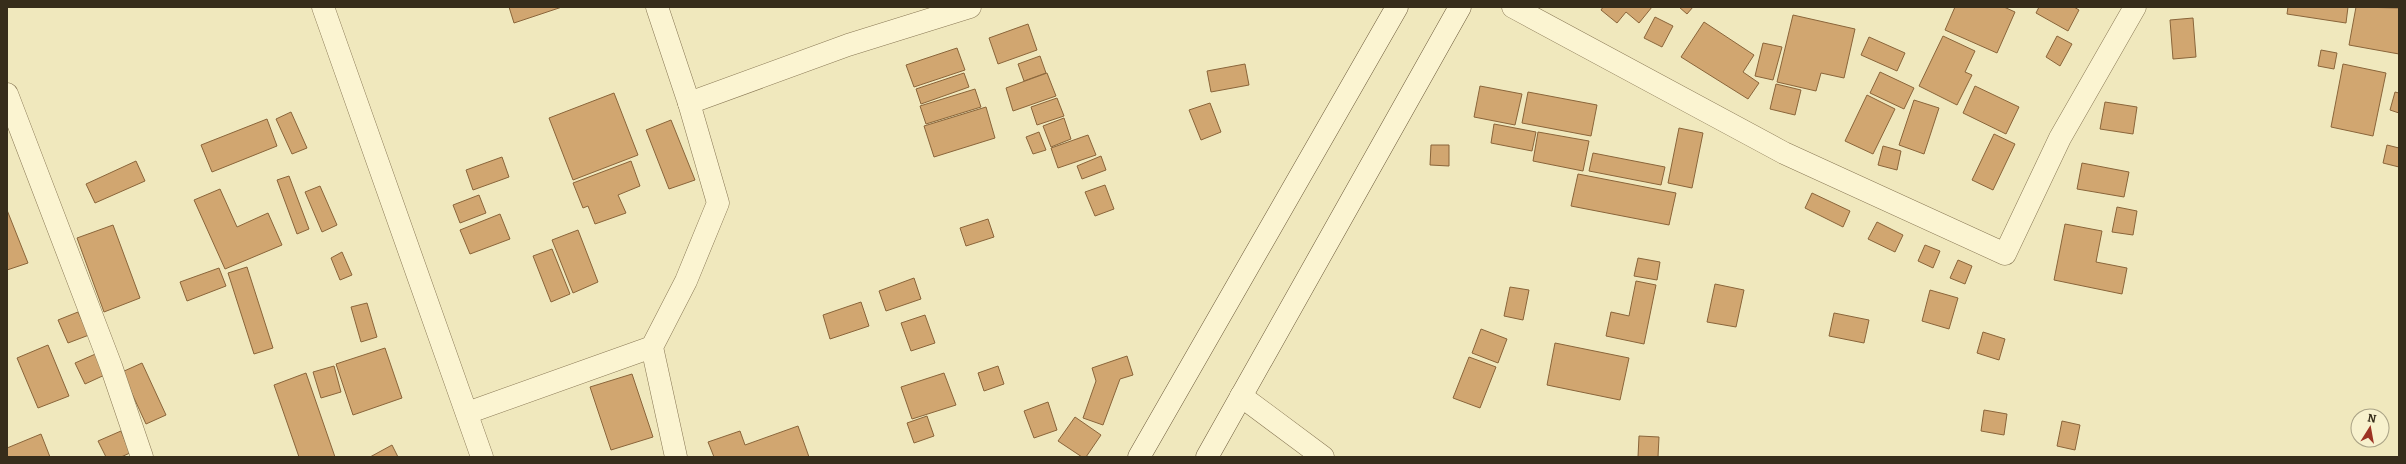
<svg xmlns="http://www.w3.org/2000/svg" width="2406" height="464" viewBox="0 0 2406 464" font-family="Bitter,serif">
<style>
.building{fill:#d1a670;stroke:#8a653a}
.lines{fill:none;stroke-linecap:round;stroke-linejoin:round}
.minor-casing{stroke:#897855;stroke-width:23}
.tertiary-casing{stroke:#897855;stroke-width:23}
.secondary-casing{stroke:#6b5939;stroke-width:23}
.minor{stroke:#fbf4d1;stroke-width:22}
.tertiary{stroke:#fbf4d1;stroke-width:22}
.secondary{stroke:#fbf4d1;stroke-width:22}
</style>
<rect width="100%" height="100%" fill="#f0e8bd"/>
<!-- building -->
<g class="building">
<polygon points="509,7 562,7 514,23"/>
<polygon points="1603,7 1652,7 1639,23 1626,12 1617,23 1601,10"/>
<polygon points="1679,7 1693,7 1687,14"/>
<polygon points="1955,7 2004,7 2015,12 1997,53 1945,30"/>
<polygon points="2039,7 2074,7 2079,10 2068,31 2036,13"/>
<polygon points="2288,7 2348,7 2346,23 2287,14"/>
<polygon points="2356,7 2399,8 2399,54 2349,45"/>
<polygon points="1793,15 1855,29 1844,78 1821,73 1816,91 1777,82"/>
<polygon points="1655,17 1673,26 1662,47 1644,38"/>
<polygon points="2193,18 2196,57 2173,59 2170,20"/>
<polygon points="1704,22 1754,55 1743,72 1759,83 1748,99 1681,57"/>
<polygon points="1028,24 1037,50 998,64 989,38"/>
<polygon points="1943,36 1975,51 1965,72 1972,75 1957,105 1919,86"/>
<polygon points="2057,36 2072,44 2060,66 2046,57"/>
<polygon points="1869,37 1905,53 1897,71 1861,55"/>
<polygon points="1763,43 1782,47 1773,80 1755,76"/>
<polygon points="957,48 965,70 914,87 906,65"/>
<polygon points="2321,50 2337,53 2334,69 2318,66"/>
<polygon points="1040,56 1046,73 1024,81 1018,64"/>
<polygon points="1245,64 1249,85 1211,92 1207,71"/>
<polygon points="2343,64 2386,73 2373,136 2331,127"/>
<polygon points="1880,72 1914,88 1904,109 1870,93"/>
<polygon points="964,73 969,87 921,104 916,89"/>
<polygon points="1047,73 1056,96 1013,111 1006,88"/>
<polygon points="1776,84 1801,90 1795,115 1770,109"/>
<polygon points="1480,86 1522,94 1515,125 1474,117"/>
<polygon points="1975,86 2019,107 2006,134 1963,113"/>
<polygon points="975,89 981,107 926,124 920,106"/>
<polygon points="1528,92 1597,105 1591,136 1522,123"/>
<polygon points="2395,92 2399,93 2399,113 2390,110"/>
<polygon points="614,93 638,155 573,180 549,118"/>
<polygon points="1867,95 1895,109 1873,154 1845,141"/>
<polygon points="1057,98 1064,116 1037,125 1031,107"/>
<polygon points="1914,100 1939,108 1924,154 1899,145"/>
<polygon points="2105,102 2137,107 2133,134 2100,129"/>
<polygon points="1210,103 1221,132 1201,140 1189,110"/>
<polygon points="986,107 995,138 934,157 924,126"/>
<polygon points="291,112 307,148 292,154 276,119"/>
<polygon points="1064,118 1071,139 1051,147 1043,126"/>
<polygon points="267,119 277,146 212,172 201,145"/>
<polygon points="671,120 695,180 669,189 646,130"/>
<polygon points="1494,124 1536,132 1532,151 1491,143"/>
<polygon points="1679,128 1703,133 1692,188 1668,183"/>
<polygon points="1039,132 1046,150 1033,154 1026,137"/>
<polygon points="1538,132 1589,141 1583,171 1533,161"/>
<polygon points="1994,134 2015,144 1993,190 1972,180"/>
<polygon points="1088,135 1096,155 1058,168 1051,148"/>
<polygon points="1431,145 1449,145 1449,166 1430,165"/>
<polygon points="2387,145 2399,148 2399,167 2383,163"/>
<polygon points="1883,146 1901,151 1897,170 1878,165"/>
<polygon points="1593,153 1665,167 1661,185 1589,171"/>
<polygon points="1101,156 1106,170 1082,179 1077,166"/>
<polygon points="502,157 509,177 473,190 466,170"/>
<polygon points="136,161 145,181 95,203 86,184"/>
<polygon points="631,161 640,186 618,195 626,213 595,224 588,206 583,208 573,183"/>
<polygon points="2082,163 2129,172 2124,197 2077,189"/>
<polygon points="1578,174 1676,193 1669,225 1571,206"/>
<polygon points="289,176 309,229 297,234 277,180"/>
<polygon points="1105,185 1114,209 1095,216 1085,192"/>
<polygon points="320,186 337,225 322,232 305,192"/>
<polygon points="220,189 237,227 268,213 282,245 225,269 194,200"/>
<polygon points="1812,193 1850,211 1843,227 1805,208"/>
<polygon points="479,195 486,213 460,223 453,205"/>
<polygon points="2117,207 2137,211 2133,235 2112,232"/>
<polygon points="7,210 28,263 7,270"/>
<polygon points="500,214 510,239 470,254 460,230"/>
<polygon points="988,219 994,237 966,246 960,228"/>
<polygon points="1877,222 1903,235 1895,252 1868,239"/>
<polygon points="2065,224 2102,231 2096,262 2127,268 2122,294 2054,280"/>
<polygon points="113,225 140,298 104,312 77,238"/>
<polygon points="578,230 598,282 573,293 552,240"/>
<polygon points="1925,245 1940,251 1933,268 1918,261"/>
<polygon points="552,249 570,294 551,302 533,256"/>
<polygon points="342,252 352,275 340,280 331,258"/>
<polygon points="1638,258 1660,262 1657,280 1634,276"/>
<polygon points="1958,260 1972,266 1965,284 1950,278"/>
<polygon points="247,267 273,348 254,354 228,273"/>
<polygon points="219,268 226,286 187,301 180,282"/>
<polygon points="914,278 921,299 886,311 879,291"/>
<polygon points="1636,281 1656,285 1644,344 1606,336 1611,312 1629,316"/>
<polygon points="1715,284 1744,290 1736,327 1707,322"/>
<polygon points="1510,287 1529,290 1523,320 1504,316"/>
<polygon points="1930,290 1958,298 1949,329 1922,321"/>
<polygon points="861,302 869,326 830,339 823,315"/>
<polygon points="367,303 377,337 361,342 351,307"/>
<polygon points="78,312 89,335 68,343 58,320"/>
<polygon points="1834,313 1869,320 1864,343 1829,336"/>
<polygon points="925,315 935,343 911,351 901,323"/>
<polygon points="1481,329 1507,339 1498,363 1472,353"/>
<polygon points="1983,332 2005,339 1999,360 1977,353"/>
<polygon points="1555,343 1629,358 1620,400 1547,385"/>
<polygon points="48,345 69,396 38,408 17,358"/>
<polygon points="385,348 402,398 353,415 336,364"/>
<polygon points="100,352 109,373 85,384 75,363"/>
<polygon points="1127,356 1133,375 1120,379 1103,425 1083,418 1096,381 1092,368"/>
<polygon points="1469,357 1496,367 1480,408 1453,398"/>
<polygon points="142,363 166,415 146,424 122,372"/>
<polygon points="334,366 341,392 321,398 313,372"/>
<polygon points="998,366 1004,384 984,391 978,373"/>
<polygon points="306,373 335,457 299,457 274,385"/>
<polygon points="944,373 956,405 912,419 901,387"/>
<polygon points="632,374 653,437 611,450 590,387"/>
<polygon points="1048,402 1057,430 1034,438 1024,411"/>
<polygon points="1984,410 2007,414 2004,435 1981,431"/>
<polygon points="927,416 934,436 914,443 907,423"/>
<polygon points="1075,417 1101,435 1086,457 1082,457 1058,441"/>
<polygon points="2062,421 2080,425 2075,450 2057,446"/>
<polygon points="798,426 809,457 714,457 708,442 740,431 745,445"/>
<polygon points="121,431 130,453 121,457 106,457 98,441"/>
<polygon points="41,434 50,457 7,457 7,448"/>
<polygon points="1639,436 1659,437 1658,457 1638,457"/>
<polygon points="392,445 398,457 370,457"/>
</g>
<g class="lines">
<!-- minor casing -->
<g class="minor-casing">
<g id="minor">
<polyline points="657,7 689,103 718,203 686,281 652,347 676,457"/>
<polyline points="1513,7 1784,153 2005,254 2060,138 2135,7"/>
<polyline points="7,94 111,366 142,457"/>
<polyline points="689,103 848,45 970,7"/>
<polyline points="1241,396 1323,457"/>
<polyline points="467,413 652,347"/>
</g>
</g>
<!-- tertiary casing -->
<g class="tertiary-casing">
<polyline id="tertiary" points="323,7 482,457"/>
</g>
<!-- secondary casing -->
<g class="secondary-casing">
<g id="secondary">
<polyline points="1139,457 1397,7"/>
<polyline points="1207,457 1460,7"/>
</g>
</g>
<!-- minor -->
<use href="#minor" class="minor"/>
<!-- tertiary -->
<use href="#tertiary" class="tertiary"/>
<!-- secondary -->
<use href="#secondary" class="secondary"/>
</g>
<!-- border -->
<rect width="2406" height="464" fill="none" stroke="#372d1b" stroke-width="16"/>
<!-- north arrow -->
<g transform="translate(2370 428) rotate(11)"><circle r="19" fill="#f7f1cd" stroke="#aaa386"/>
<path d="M0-3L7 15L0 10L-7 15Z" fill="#9c3222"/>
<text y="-6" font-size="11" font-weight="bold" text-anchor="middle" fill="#372d1b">N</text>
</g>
</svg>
